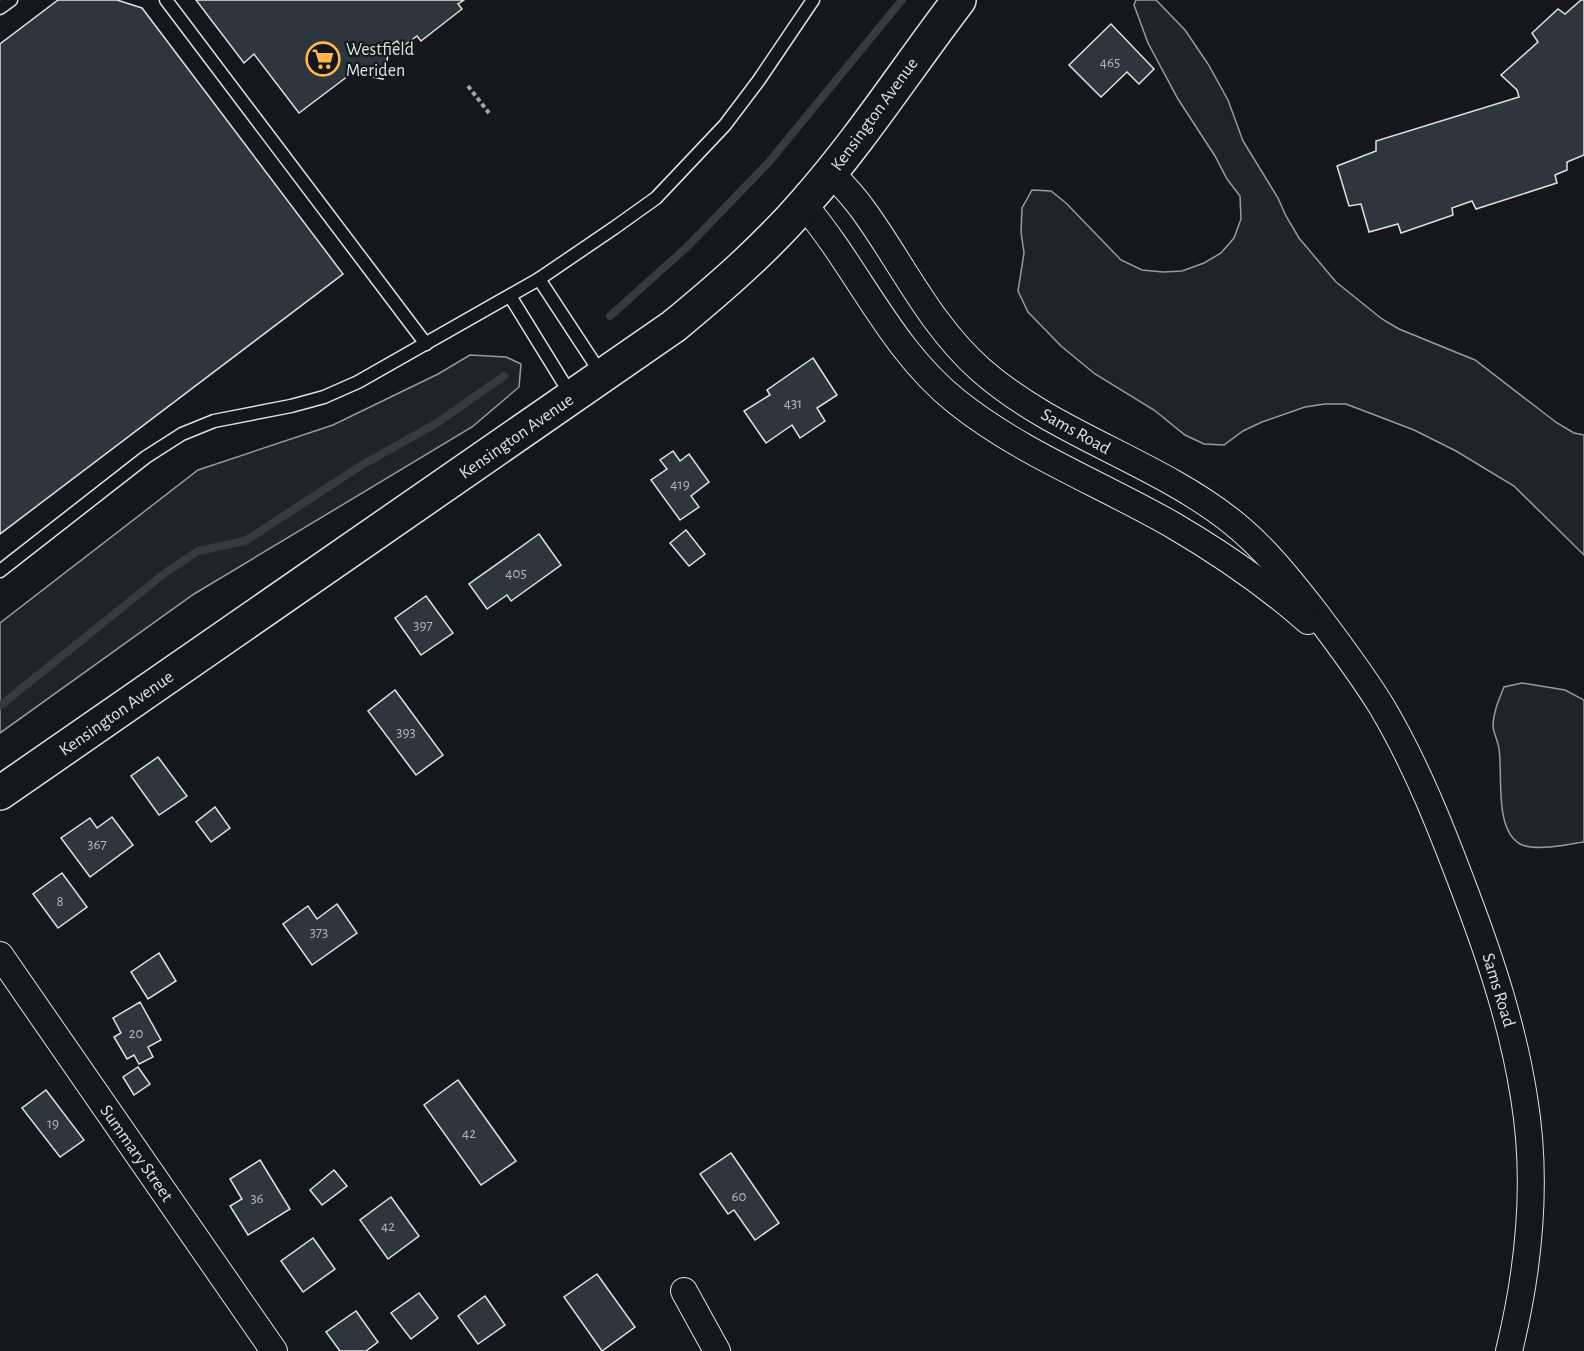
<svg xmlns="http://www.w3.org/2000/svg" width="1584" height="1351" viewBox="0 0 1584 1351" font-family="'Alegreya Sans',sans-serif">
<style>
.green{fill:#202428;stroke:#939e99;stroke-width:1.5}
.lines{fill:none;stroke-linecap:round;stroke-linejoin:round}
.stream{stroke:#363b3e;stroke-width:8}
.building{fill:#2c363c;stroke:#d8e6dc;stroke-width:1.5}
.lane-casing{stroke:#d8e6dc;stroke-width:15}
.street-casing{stroke:#d8e6dc;stroke-width:28}
.secondary-casing{stroke:#d8e6dc;stroke-width:36}
.path{stroke:#9da8a2;stroke-width:4;stroke-dasharray:4.5 3;stroke-linecap:butt}
.lane{stroke:#14181c;stroke-width:12}
.street{stroke:#14181c;stroke-width:26}
.secondary{stroke:#14181c;stroke-width:33}
.labels{text-anchor:middle;stroke-width:4.5;stroke-linejoin:round;paint-order:stroke}
.number-label{font-size:15px;fill:#adbab4}
.poi-label{font-size:18px;fill:#d8e6dc;stroke:#14181c;text-anchor:start}
.street-label{font-size:18px;fill:#d8e6dc;stroke:#14181c}
</style>
<rect width="100%" height="100%" fill="#14181c"/>
<!-- green -->
<g class="green">
<polygon points="1136,0 1156,0 1185,30 1208,64 1228,100 1243,141 1278,198 1286,216 1299,238 1336,282 1382,319 1399,329 1475,360 1557,423 1574,433 1584,435 1584,555 1514,486 1456,451 1414,430 1346,404 1325,404 1305,407 1262,422 1243,431 1224,445 1204,444 1185,435 1154,410 1095,374 1061,346 1028,312 1018,291 1024,253 1021,232 1022,208 1032,190 1051,191 1066,203 1121,260 1142,270 1163,272 1182,271 1204,263 1221,253 1234,238 1241,219 1240,196 1227,179 1215,156 1178,99 1148,43 1134,5"/>
<polygon points="470,355 506,357 521,364 519,387 472,427 194,594 0,733 0,623 198,470 333,425 438,374"/>
<path d="M1522,683L1565,690L1584,700V842C1568,844 1535,852 1520,844C1494,829 1503,775 1499,749C1498,741 1494,734 1493,727C1493,713 1499,699 1504,687Z"/>
</g>
<g class="lines">
<!-- stream -->
<g class="stream">
<polyline points="610,316 687,247 769,162 902,0"/>
<polyline points="0,706 165,573 198,551 245,541 362,465 437,423 504,376"/>
</g>
</g>
<!-- building -->
<g class="building">
<polygon points="58,0 117,0 142,8 343,274 0,534 0,44"/>
<polygon points="196,0 464,0 458,4 462,9 421,41 417,36 402,47 397,41 390,46 383,79 352,73 299,113 254,54 244,63"/>
<polygon points="1581,0 1584,0 1584,155 1567,162 1567,170 1555,175 1557,183 1476,209 1472,201 1452,208 1453,215 1401,233 1398,224 1369,232 1361,204 1349,206 1337,166 1376,151 1376,141 1519,97 1517,90 1501,75 1538,42 1532,33 1558,9 1565,14"/>
<polygon points="1111,24 1154,69 1139,84 1127,72 1101,97 1069,65"/>
<polygon points="813,358 837,395 817,408 825,421 800,438 792,425 766,443 744,411 770,395 767,390"/>
<polygon points="673,451 680,461 689,454 709,482 691,496 699,507 680,520 651,480 667,469 660,460"/>
<polygon points="686,530 705,554 689,566 670,543"/>
<polygon points="539,534 561,565 511,601 507,595 487,609 469,584"/>
<polygon points="426,596 453,633 421,655 395,618"/>
<polygon points="395,690 443,755 416,775 368,711"/>
<polygon points="158,757 187,796 159,815 131,776"/>
<polygon points="215,807 230,828 211,842 196,822"/>
<polygon points="112,817 133,845 90,877 61,838 90,818 97,828"/>
<polygon points="62,873 87,907 58,928 33,894"/>
<polygon points="337,904 357,933 312,965 283,924 308,906 317,919"/>
<polygon points="159,953 176,981 148,999 131,972"/>
<polygon points="140,1002 161,1040 148,1047 153,1057 139,1064 134,1055 127,1059 114,1037 121,1033 113,1018"/>
<polygon points="138,1067 150,1084 134,1095 123,1077"/>
<polygon points="458,1080 516,1161 481,1185 424,1105"/>
<polygon points="46,1090 84,1140 60,1157 22,1108"/>
<polygon points="731,1153 779,1223 755,1240 734,1210 728,1214 700,1174"/>
<polygon points="260,1160 290,1209 248,1235 230,1206 242,1199 230,1179"/>
<polygon points="334,1170 347,1186 322,1205 310,1190"/>
<polygon points="391,1197 419,1236 388,1259 360,1220"/>
<polygon points="313,1238 335,1269 303,1292 281,1261"/>
<polygon points="597,1274 635,1327 602,1351 564,1297"/>
<polygon points="419,1293 438,1318 411,1339 391,1313"/>
<polygon points="485,1296 505,1325 478,1344 458,1316"/>
<polygon points="356,1311 378,1342 366,1351 340,1351 326,1332"/>
</g>
<g class="lines">
<!-- lane casing -->
<g class="lane-casing">
<g id="lane">
<polyline points="166,0 426,344"/>
<polyline points="0,8 11,0"/>
<polyline points="539,279 602,375"/>
<polyline points="510,296 571,395"/>
<polyline points="0,571 146,457 182,434 214,421 291,406 324,397 358,382 539,279 614,228 656,198 725,125 759,80 813,0"/>
</g>
</g>
<!-- street casing -->
<g class="street-casing">
<g id="street">
<path d="M831,173C843,185 854,197 864,211C903,265 930,325 981,370C1052,433 1155,461 1231,521C1264,547 1289,579 1315,612C1338,643 1362,674 1382,707C1417,766 1442,830 1466,894C1491,960 1513,1027 1524,1097C1538,1181 1529,1269 1509,1351"/>
<path d="M804,205C858,268 890,349 957,402C1021,453 1099,483 1171,524C1219,552 1266,584 1308,621"/>
<polyline points="0,955 274,1351"/>
<polyline points="684,1291 717,1351"/>
</g>
</g>
<!-- secondary casing -->
<g class="secondary-casing">
<path id="secondary" d="M0,793L674,326C720,288 765,249 804,204C861,140 907,68 959,0"/>
</g>
<!-- path -->
<polyline class="path" points="468,86 489,113"/>
<!-- lane -->
<use href="#lane" class="lane"/>
<!-- street -->
<use href="#street" class="street"/>
<!-- secondary -->
<use href="#secondary" class="secondary"/>
</g>
<!-- icons -->
<defs>
<g id="supermarket-ring" transform="scale(1.725)"><circle r="9.5" fill="#14181c" stroke="#ffb74d" stroke-width="1.5"/><path d="M-6-5.5h2.5l.6 2H6L4.5 2H-2.5L-4.4-4H-6ZM-1.5 3.2a1.3 1.3 0 1 0 .1 0ZM3 3.2a1.3 1.3 0 1 0 .1 0Z" fill="#ffb74d"/></g>
</defs>
<g fill-rule="evenodd">
<use href="#supermarket-ring" x="323" y="59"/>
</g>
<g class="labels">
<!-- number labels -->
<g class="number-label">
<text x="1110" y="67">465</text>
<text x="793" y="408">431</text>
<text x="680" y="489">419</text>
<text x="516" y="578">405</text>
<text x="423" y="630">397</text>
<text x="406" y="737">393</text>
<text x="97" y="849">367</text>
<text x="60" y="906">8</text>
<text x="319" y="937">373</text>
<text x="136" y="1038">20</text>
<text x="53" y="1128">19</text>
<text x="469" y="1138">42</text>
<text x="739" y="1201">60</text>
<text x="257" y="1203">36</text>
<text x="388" y="1231">42</text>
</g>
<!-- poi labels -->
<g class="poi-label">
<text x="346" y="55">Westfield<tspan x="346" dy="21">Meriden</tspan></text>
</g>
<!-- street labels -->
<g class="street-label">
<text transform="translate(874 114) rotate(-54)" y="6">Kensington Avenue</text>
<text transform="translate(1076 431) rotate(29)" y="6">Sams Road</text>
<text transform="translate(516 436) rotate(-35)" y="6">Kensington Avenue</text>
<text transform="translate(116 713) rotate(-35)" y="6">Kensington Avenue</text>
<text transform="translate(1499 990) rotate(73)" y="6">Sams Road</text>
<text transform="translate(137 1153) rotate(55)" y="6">Summary Street</text>
</g>
</g>
</svg>
